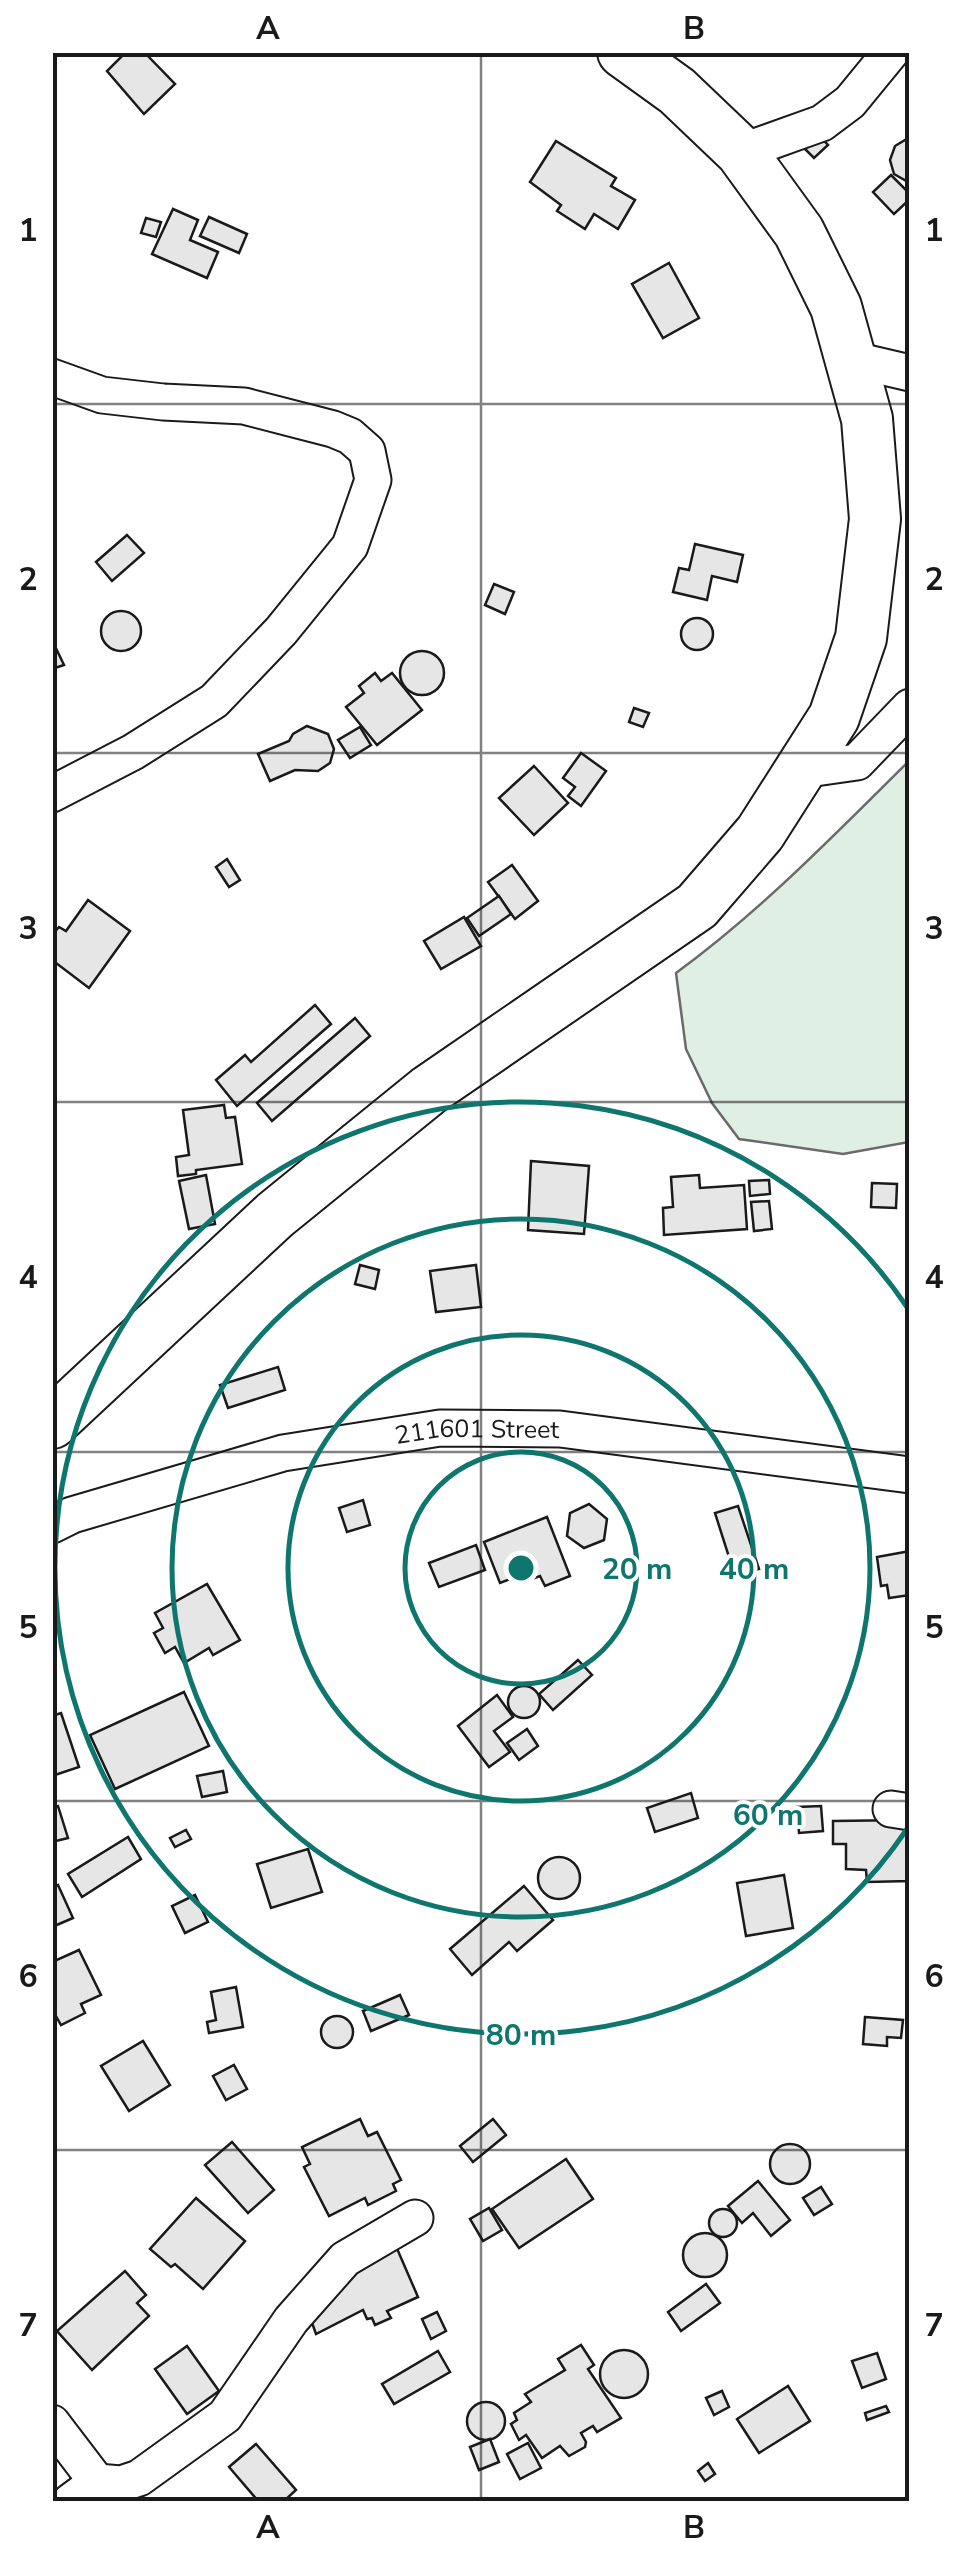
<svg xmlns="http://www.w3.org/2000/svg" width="962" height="2554" viewBox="0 0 962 2554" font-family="'Nunito Sans',sans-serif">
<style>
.green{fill:#e0efe3;stroke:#6a6a6a;stroke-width:2.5}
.building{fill:#e6e6e6;stroke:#1a1a1a;stroke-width:2.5}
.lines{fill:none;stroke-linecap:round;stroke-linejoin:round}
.street-casing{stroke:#1a1a1a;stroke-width:39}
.secondary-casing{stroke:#1a1a1a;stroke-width:54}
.street{stroke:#fff;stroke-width:35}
.secondary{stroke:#fff;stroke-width:50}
.grid{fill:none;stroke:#1a1a1a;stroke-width:2.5;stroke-opacity:0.55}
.ring{fill:none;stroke:#0f766e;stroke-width:5}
.labels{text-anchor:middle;stroke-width:8;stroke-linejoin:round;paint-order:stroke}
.street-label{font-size:25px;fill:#1a1a1a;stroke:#fff}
.centre{fill:#0f766e;stroke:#fff;stroke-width:5}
.ring-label{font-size:30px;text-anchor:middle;font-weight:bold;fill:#0f766e;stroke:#fff;stroke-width:8;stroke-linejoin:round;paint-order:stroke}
.neatline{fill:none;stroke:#1a1a1a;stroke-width:4}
.grid-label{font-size:32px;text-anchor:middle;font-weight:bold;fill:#1a1a1a}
</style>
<rect width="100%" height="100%" fill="#fff"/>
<!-- green -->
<path class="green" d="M909,761V1142L843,1154L739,1139L712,1103L686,1049L676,973C762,910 834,835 909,761Z"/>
<!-- building -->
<g class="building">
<polygon points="126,52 144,52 175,84 144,114 107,71"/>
<polygon points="815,131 828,145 814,158 800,144"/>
<polygon points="910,137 910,183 894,174 890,160 895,146"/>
<polygon points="556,141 616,178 611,186 635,200 618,229 594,214 585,229 557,211 561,205 530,182"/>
<polygon points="891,175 910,194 910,199 894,214 873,192"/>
<polygon points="173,209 198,220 190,240 218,252 207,278 152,254"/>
<polygon points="209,217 247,234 239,253 200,236"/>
<polygon points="146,218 161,222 156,237 141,233"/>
<polygon points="669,263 699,318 663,338 632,284"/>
<polygon points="127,535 144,553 112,581 96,562"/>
<polygon points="695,544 743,555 737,582 712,576 707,600 673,592 679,568 689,570"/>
<polygon points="494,584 514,592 505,614 485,605"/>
<circle cx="121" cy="631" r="20"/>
<circle cx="697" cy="634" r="16"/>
<polygon points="52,640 64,665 52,669"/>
<circle cx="422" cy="673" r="22"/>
<polygon points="375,673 381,681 392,673 422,710 377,745 346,707 364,693 359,686"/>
<polygon points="634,708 649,713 643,727 629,722"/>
<polygon points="307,726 328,734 334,749 330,763 318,771 295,770 270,781 258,754 289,741 293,734"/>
<polygon points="360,727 371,745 350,758 338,740"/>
<polygon points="581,753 606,771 581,806 568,796 575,787 563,778"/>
<polygon points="534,766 568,803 534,835 499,798"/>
<polygon points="227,859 240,880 229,887 216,867"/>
<polygon points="512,865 538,901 515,919 488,882"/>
<polygon points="499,896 511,914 479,936 467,918"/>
<polygon points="88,900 130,931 89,988 52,960 52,935 59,927 66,931"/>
<polygon points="464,917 481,946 441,969 424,941"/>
<polygon points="315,1005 331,1024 237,1106 216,1080 245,1055 251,1062"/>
<polygon points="355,1018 370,1036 272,1121 257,1103"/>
<polygon points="224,1105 226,1118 235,1117 242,1164 196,1170 196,1174 178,1176 176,1157 189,1155 183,1110"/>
<polygon points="531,1161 589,1166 584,1234 528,1230"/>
<polygon points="206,1175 215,1224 189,1229 179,1181"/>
<polygon points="699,1175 700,1188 744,1185 747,1229 664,1235 663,1208 673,1207 671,1177"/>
<polygon points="769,1180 770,1194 750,1196 749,1181"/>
<polygon points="872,1183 897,1184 896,1208 871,1207"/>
<polygon points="769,1201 772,1229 754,1231 751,1202"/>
<polygon points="360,1265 379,1270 375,1289 355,1284"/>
<polygon points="476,1265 481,1307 436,1312 430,1271"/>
<polygon points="278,1367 285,1390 228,1408 220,1385"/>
<polygon points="363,1500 370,1525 347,1532 339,1508"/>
<polygon points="589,1504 607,1519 604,1540 584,1548 567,1536 570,1513"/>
<polygon points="738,1506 759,1569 735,1576 715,1513"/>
<polygon points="547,1517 570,1576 545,1586 540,1576 521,1583 518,1576 500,1583 484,1542"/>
<polygon points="476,1545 485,1570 439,1587 429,1563"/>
<polygon points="910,1551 910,1595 889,1598 887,1585 881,1586 877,1557"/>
<polygon points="207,1584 240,1640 213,1655 209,1648 184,1663 175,1647 165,1653 154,1633 163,1628 155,1613"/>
<polygon points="578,1660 592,1675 553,1710 539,1694"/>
<circle cx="524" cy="1702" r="16"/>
<polygon points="184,1692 209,1746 115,1789 90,1735"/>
<polygon points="497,1695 513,1717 494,1731 510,1752 489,1767 458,1726"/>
<polygon points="61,1713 79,1767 52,1776 52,1716"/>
<polygon points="527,1729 538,1746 519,1760 507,1743"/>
<polygon points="223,1771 227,1792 202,1797 197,1776"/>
<polygon points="691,1793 698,1818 655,1832 647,1808"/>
<polygon points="58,1806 68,1838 52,1842 52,1808"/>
<polygon points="821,1806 823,1831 799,1833 797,1807"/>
<polygon points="909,1820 910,1881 867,1882 866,1870 846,1869 846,1844 833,1844 833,1821"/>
<polygon points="186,1830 191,1839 175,1847 170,1838"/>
<polygon points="128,1837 141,1859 82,1897 68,1874"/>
<polygon points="308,1849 322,1892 271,1908 257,1864"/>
<circle cx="559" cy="1878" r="21"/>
<polygon points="784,1875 793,1928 746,1936 737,1883"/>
<polygon points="58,1885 73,1918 52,1927 52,1888"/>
<polygon points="524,1886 553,1920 517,1951 509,1942 472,1975 450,1949"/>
<polygon points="195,1895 208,1922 185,1933 172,1906"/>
<polygon points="79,1950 101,1995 81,2004 85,2013 61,2025 52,2009 52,1962"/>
<polygon points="236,1987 243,2027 209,2033 207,2022 216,2020 211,1992"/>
<polygon points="400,1995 409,2015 371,2031 363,2011"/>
<circle cx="337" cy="2032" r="16"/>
<polygon points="865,2017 903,2020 901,2038 887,2037 887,2046 863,2044"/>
<polygon points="143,2041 170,2085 129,2111 101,2066"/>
<polygon points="234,2065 247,2089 226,2100 213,2076"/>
<polygon points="360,2119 368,2136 377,2132 401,2180 393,2184 396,2191 368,2205 365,2198 329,2216 304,2167 310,2164 302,2147"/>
<polygon points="493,2119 506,2135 473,2162 460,2146"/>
<polygon points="232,2142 274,2190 248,2213 205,2165"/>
<circle cx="790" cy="2164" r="20"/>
<polygon points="566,2159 593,2199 519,2248 492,2209"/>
<polygon points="758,2181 790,2220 771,2236 753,2213 742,2223 728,2206"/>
<polygon points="821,2187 832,2204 814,2215 803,2198"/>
<polygon points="196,2198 245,2241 203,2289 175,2264 171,2267 150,2249"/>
<polygon points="489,2208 502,2230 483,2241 470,2219"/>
<circle cx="723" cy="2223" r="14"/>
<circle cx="705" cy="2255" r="22"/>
<polygon points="395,2244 418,2297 387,2311 391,2318 375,2325 372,2318 367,2319 363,2310 316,2334 306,2306"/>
<polygon points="125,2271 146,2295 137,2303 149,2316 92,2370 57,2331"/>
<polygon points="706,2284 720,2303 681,2331 668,2312"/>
<polygon points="437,2312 446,2331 431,2339 422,2319"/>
<polygon points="581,2345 594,2365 588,2369 621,2418 597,2432 593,2426 581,2433 586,2442 585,2447 569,2456 560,2446 542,2458 526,2435 519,2440 511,2424 517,2420 514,2413 531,2402 525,2394 565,2370 558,2359"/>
<polygon points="187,2346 219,2391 187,2414 155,2369"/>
<circle cx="624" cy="2374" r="24"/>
<polygon points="438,2351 450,2372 394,2404 382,2384"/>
<polygon points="877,2353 886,2379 862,2388 852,2361"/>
<polygon points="788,2386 810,2421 759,2453 737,2419"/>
<polygon points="722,2391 729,2407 714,2415 706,2398"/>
<circle cx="486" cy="2421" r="19"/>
<polygon points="886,2406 889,2412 867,2420 865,2413"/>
<polygon points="490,2439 499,2462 479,2470 470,2447"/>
<polygon points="528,2443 541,2468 520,2479 507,2454"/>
<polygon points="256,2444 296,2490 283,2502 259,2502 229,2467"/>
<polygon points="708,2463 715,2474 705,2481 698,2471"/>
</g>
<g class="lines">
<!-- street casing -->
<g class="street-casing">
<g id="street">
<polyline points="741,152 822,123 850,102 891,52"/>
<polyline points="850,359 910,373"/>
<polyline points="52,377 102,395 163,402 244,406 333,429 350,436 367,451 373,480 350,546 281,631 214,701 133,752 52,794"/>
<polyline points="801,770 857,762 910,707"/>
<path id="s1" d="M52,1525L72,1515L283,1453L440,1428L560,1429L910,1475"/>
<polyline points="891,1809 910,1812"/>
<polyline points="52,2423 97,2482 121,2484 139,2478 225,2416 291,2320 345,2259 415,2218"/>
<polyline points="70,2502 97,2482"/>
</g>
</g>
<!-- secondary casing -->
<g class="secondary-casing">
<polyline id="secondary" points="52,1423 275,1215 429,1090 697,906 760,833 834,717 861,638 875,519 867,419 836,307 799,232 741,152 677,91 623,52"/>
</g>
<!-- street -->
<use href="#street" class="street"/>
<!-- secondary -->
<use href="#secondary" class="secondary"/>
</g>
<!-- grid -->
<path class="grid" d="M481,52V2502M52,404H910M52,753H910M52,1102H910M52,1452H910M52,1801H910M52,2150H910"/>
<!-- distance rings -->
<g class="ring">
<circle cx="521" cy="1568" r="116"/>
<circle cx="521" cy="1568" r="233"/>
<circle cx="521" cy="1568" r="349"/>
<path d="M907 1829A466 466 0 1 1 907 1307"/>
</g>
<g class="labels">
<!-- street labels -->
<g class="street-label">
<text dy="9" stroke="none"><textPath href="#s1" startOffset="438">211601 Street</textPath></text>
</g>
</g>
<circle cx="521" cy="1568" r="15" class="centre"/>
<g class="ring-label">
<text x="637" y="1579">20 m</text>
<text x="754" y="1579">40 m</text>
<text x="768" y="1825">60 m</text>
<text x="521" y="2045">80 m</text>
</g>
<!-- border -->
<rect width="962" height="2554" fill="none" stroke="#ffffff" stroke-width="110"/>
<rect x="55" y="55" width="852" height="2444" class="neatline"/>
<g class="grid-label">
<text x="268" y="39">A</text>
<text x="694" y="39">B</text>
<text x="28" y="241">1</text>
<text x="934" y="241">1</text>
<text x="28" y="590">2</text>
<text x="934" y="590">2</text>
<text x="28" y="939">3</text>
<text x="934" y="939">3</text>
<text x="28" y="1288">4</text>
<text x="934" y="1288">4</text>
<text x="28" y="1638">5</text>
<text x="934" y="1638">5</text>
<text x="28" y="1987">6</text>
<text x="934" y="1987">6</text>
<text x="28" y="2336">7</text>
<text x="934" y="2336">7</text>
<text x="268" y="2538">A</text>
<text x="694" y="2538">B</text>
</g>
</svg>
